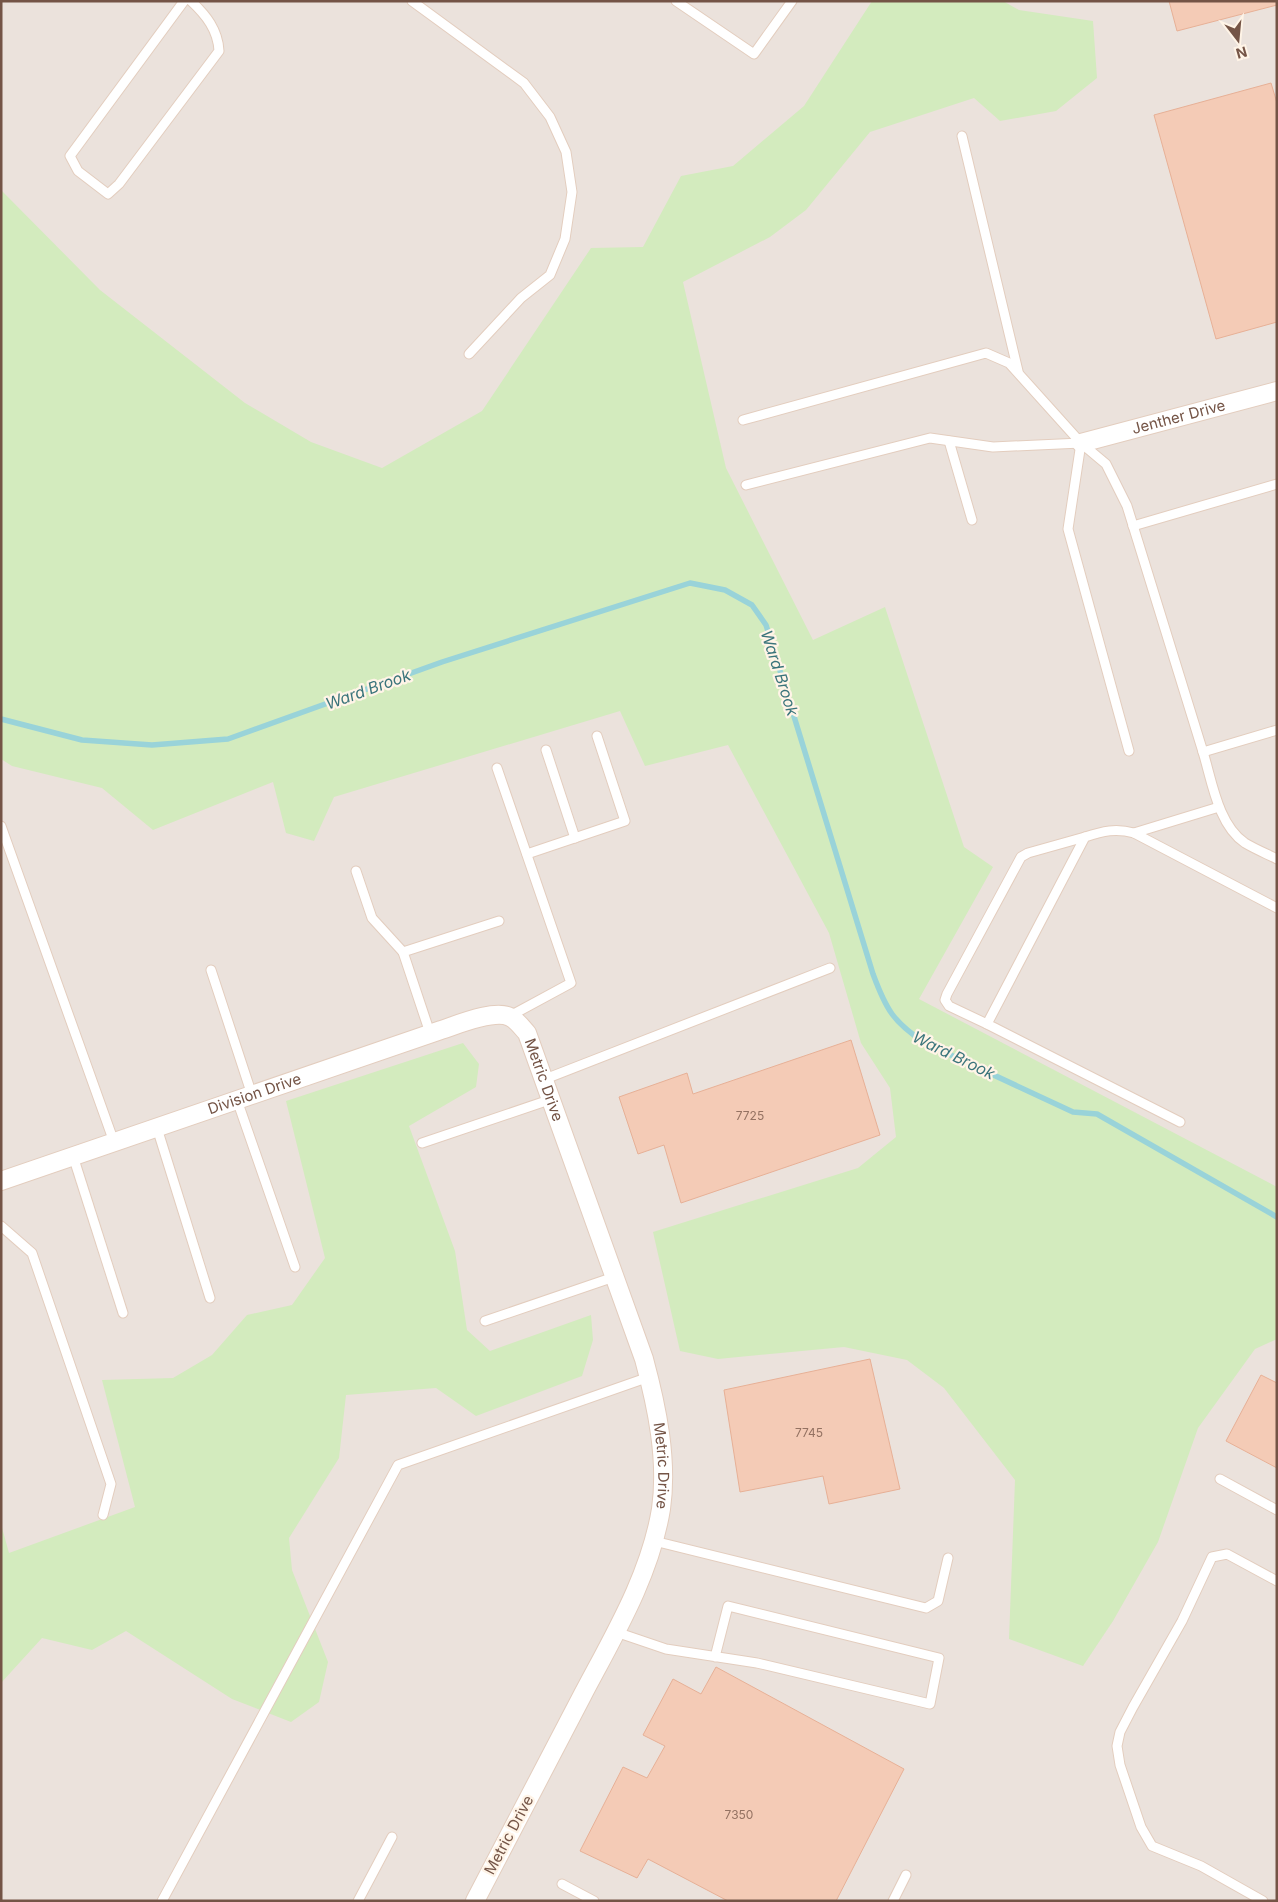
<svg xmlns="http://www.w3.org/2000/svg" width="1278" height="1902" viewBox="0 0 1278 1902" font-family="Inter,sans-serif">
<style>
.industrial{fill:#ebe2dc}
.green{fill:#d3ebbe}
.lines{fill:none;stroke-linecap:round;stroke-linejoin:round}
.stream{stroke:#99d3d9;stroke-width:5.5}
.building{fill:#f4cbb6;stroke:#e7b096}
.lane-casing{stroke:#e3cdbe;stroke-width:11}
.street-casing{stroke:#e3cdbe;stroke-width:20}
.lane{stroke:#fff;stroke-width:9}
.street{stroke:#fff;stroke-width:18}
.labels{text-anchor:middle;stroke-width:4.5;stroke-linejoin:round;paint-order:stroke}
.number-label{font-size:12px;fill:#947262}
.street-label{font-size:15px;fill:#745446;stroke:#fff4e7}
.water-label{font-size:16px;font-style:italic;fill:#3a747b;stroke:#fff4e7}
</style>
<rect width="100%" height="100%" fill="#fdf0e0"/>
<!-- industrial -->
<rect class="industrial" x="1" y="1" width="1276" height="1900"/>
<!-- green -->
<g class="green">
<polygon points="872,1 1003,1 1019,10 1093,21 1097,78 1056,111 1000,121 974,98 870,132 806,210 770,237 683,282 726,468 813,640 885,607 964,847 993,867 919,999 1277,1187 1277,1339 1255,1349 1198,1428 1158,1542 1113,1621 1083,1666 1009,1639 1015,1480 944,1388 907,1360 844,1347 718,1359 680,1351 653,1232 858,1168 896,1137 890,1088 861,1043 829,933 728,745 645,766 620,711 334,797 314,841 286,833 273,782 153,830 102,788 12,766 1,759 1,190 100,290 245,403 311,442 382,468 482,411 591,248 643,247 681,176 733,166 804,106"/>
<polygon points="463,1043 479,1064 476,1087 409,1126 455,1251 467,1330 490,1351 591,1315 593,1340 582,1376 476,1416 436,1388 346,1395 339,1458 289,1538 292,1570 328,1662 319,1702 291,1722 232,1699 126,1631 92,1650 42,1638 1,1683 1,1524 9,1553 135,1507 102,1380 173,1378 212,1355 247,1315 292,1305 325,1258 286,1101"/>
</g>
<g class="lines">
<!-- stream -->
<path class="stream" d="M1,719L82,740L152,745L228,739L442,662L690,583L725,590L752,605L766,625L873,974C886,1009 893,1022 925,1043L1073,1112L1097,1114L1277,1217"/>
</g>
<!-- building -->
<g class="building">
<polygon points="1169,1 1277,1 1277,5 1177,31"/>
<polygon points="1271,83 1277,103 1277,322 1216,339 1154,115"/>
<polygon points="851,1040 880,1135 681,1203 664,1145 638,1154 619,1097 687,1073 693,1094"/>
<polygon points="870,1359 900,1489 829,1504 823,1476 740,1492 724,1390"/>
<polygon points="1261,1375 1277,1383 1277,1468 1226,1441"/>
<polygon points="716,1667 904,1769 836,1901 728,1901 648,1859 637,1878 580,1851 623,1767 647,1778 665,1746 643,1735 673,1679 701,1694"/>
</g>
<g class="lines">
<!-- lane casing -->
<g class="lane-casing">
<g id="lane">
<path d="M184,1L70,156L78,171L108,194L119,184L219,51C218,30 206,15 191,1"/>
<polyline points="412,1 524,83 550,117 566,152 572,192 565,239 550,275 521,298 469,354"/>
<polyline points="676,1 754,54 792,1"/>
<polyline points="962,136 1018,371"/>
<polyline points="743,420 986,353 1009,363 1081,443 1106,464 1127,506 1203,752 1277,730"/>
<polyline points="949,441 972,520"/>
<polyline points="1081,443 1068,529 1129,751"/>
<polyline points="746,485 930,438 993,447 1081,443"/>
<polyline points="1133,526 1277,484"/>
<polyline points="546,750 575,838"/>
<path d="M1203,752C1212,781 1218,825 1245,843C1255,849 1267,854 1277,859"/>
<polyline points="497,768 571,983 510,1016"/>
<polyline points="1,826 114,1142"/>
<polyline points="1134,833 1219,807"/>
<polyline points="527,854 625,821 597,736"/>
<polyline points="356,871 372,918 403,952"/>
<polyline points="211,970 252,1095"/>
<polyline points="987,1024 949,1006 945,1000 947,994 1021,857 1028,853 1085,837"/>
<polyline points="430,1033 403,952 499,921"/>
<polyline points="545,1079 830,968"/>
<polyline points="237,1100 295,1267"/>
<path d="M1180,1122L987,1024L1085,837C1103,831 1116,828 1134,833L1277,908"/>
<polyline points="157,1128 210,1298"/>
<polyline points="422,1143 552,1099"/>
<polyline points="73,1156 123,1313"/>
<polyline points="1,1226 32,1253 111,1484 103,1515"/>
<polyline points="485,1321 614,1277"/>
<polyline points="1220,1479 1277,1510"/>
<polyline points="654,1541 926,1608 938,1601 948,1558"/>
<polyline points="616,1632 666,1649 757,1663 930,1704 939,1658 728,1606 715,1657"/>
<polyline points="562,1884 594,1901"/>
<polyline points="162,1901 398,1465 649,1377"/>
<polyline points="358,1901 392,1837"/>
<polyline points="893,1901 906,1875"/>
<polyline points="1263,1901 1201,1866 1152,1846 1141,1827 1120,1765 1117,1746 1120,1732 1133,1707 1182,1621 1212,1557 1227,1554 1277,1581"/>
</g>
</g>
<!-- street casing -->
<g class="street-casing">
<g id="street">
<path id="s1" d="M1081,443L1277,391"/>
<path id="s2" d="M1,1181L441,1030C457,1025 494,1009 510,1017C517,1020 522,1028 527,1033L644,1359C657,1407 668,1460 661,1509C650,1576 613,1637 582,1696C546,1764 511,1833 475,1901"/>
</g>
</g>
<!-- lane -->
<use href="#lane" class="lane"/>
<!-- street -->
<use href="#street" class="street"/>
</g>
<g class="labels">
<!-- number labels -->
<g class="number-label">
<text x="750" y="1120">7725</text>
<text x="809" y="1437">7745</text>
<text x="739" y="1819">7350</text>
</g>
<!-- street labels -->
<g class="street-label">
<text dy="5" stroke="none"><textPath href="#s1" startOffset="101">Jenther Drive</textPath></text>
<text dy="5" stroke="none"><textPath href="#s2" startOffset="610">Metric Drive</textPath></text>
<text dy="5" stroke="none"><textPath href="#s2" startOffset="268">Division Drive</textPath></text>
<text dy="5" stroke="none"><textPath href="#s2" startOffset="1015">Metric Drive</textPath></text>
<text transform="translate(509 1835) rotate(-62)" y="5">Metric Drive</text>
</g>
<!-- water labels -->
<g class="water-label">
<text transform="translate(780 673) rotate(72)" y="6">Ward Brook</text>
<text transform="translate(368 689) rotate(-20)" y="6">Ward Brook</text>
<text transform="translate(954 1055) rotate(26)" y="6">Ward Brook</text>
</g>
</g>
<!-- border -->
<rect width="1278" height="1902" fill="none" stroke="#745446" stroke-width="5"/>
<!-- north arrow -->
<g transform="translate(1238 40) rotate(164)" stroke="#fff4e7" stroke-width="4" paint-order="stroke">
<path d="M0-4L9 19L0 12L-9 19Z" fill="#745446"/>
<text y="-8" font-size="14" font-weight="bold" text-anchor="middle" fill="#745446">N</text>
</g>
</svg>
